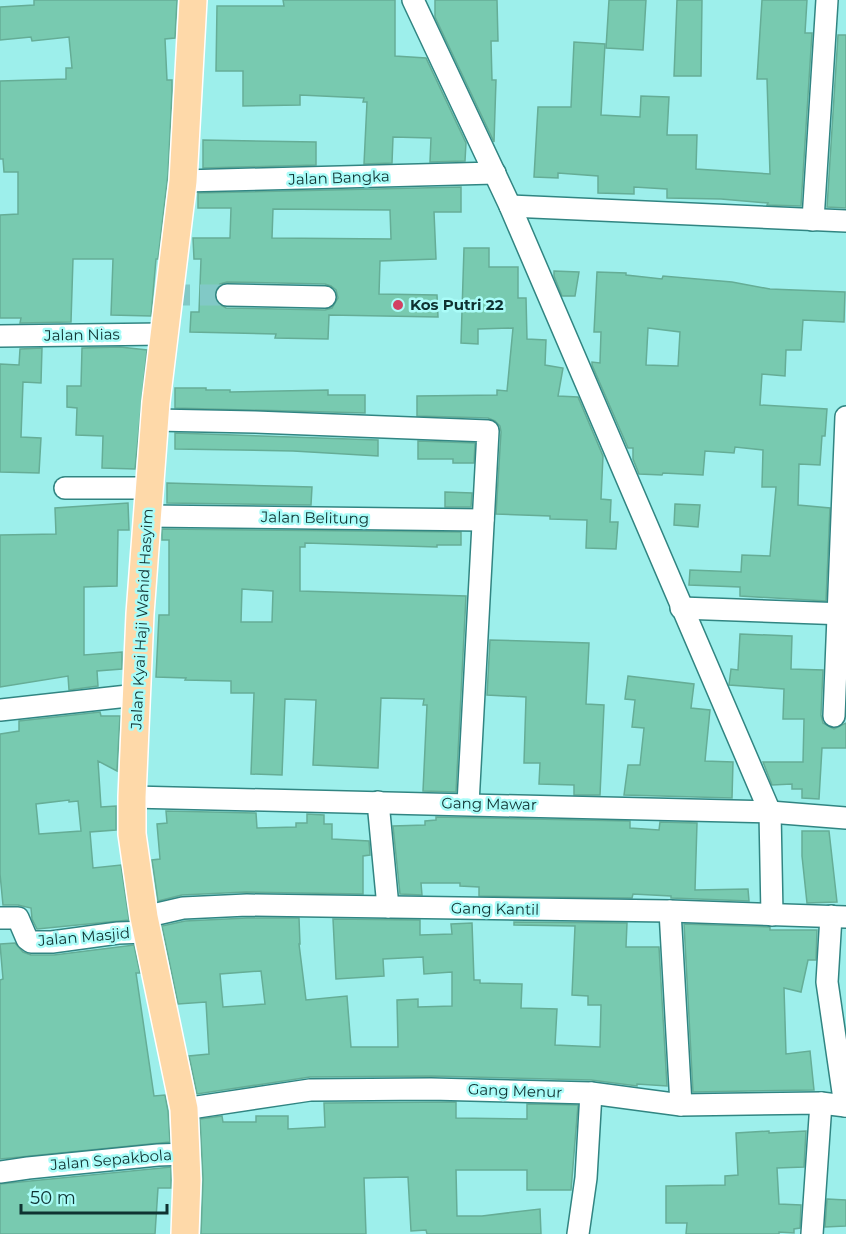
<svg xmlns="http://www.w3.org/2000/svg" width="846" height="1234" viewBox="0 0 846 1234" font-family="Montserrat,sans-serif">
<style>
.building{fill:#78cab0;stroke:#65ad96;stroke-width:1.5;fill-rule:evenodd}
.lines{fill:none;stroke-linecap:round;stroke-linejoin:round}
.minor-tunnel{stroke:#81c9c6;stroke-width:21;stroke-dasharray:21 10;stroke-linecap:butt}
.minor-casing{stroke:#318582;stroke-width:24}
.major-casing{stroke:#fff;stroke-width:30}
.minor{stroke:#fff;stroke-width:21}
.major{stroke:#fed9a9;stroke-width:27}
.poi-dot{fill:#d24262;stroke:#aafcf8;stroke-width:2}
.labels{text-anchor:middle;stroke-width:5;stroke-linejoin:round;paint-order:stroke}
.street-label{font-size:15px;fill:#0f3231;stroke:#aafcf8}
.poi-label{font-size:15px;font-weight:bold;fill:#0f3231;stroke:#aafcf8;text-anchor:start}
</style>
<rect width="100%" height="100%" fill="#9defeb"/>
<!-- building -->
<g class="building">
<polygon points="34,0 177,0 175,38 165,39 167,80 172,80 172,92 168,174 158,259 156,259 151,316 111,315 113,259 73,259 71,322 20,323 21,318 0,318 0,215 18,214 18,172 4,172 3,159 0,159 0,81 66,79 66,68 72,68 69,37 32,41 31,37 0,40 0,7 34,5"/>
<polygon points="283,0 395,0 395,56 426,58 466,143 465,161 430,162 431,138 393,137 392,163 364,164 367,102 363,102 364,98 300,95 300,105 243,106 243,71 216,71 217,6 284,6"/>
<polygon points="435,0 497,0 498,41 491,41 492,80 496,80 494,142 435,17"/>
<polygon points="609,0 646,0 643,50 606,48"/>
<polygon points="677,0 702,0 701,76 674,76"/>
<polygon points="762,0 807,0 805,33 812,33 801,206 767,205 768,203 721,199 667,198 667,189 634,187 634,194 598,193 598,176 558,173 558,178 534,177 538,107 571,107 574,42 605,44 601,115 640,117 641,96 669,97 667,135 697,135 696,169 770,174 767,79 757,79"/>
<polygon points="838,35 846,35 846,208 827,207"/>
<polygon points="203,140 316,142 316,165 203,168"/>
<path d="M461,187V212H434L436,259L380,261L379,294L437,295L438,317L329,315L328,339L275,338L276,334L190,332L191,312H199L201,259H194L193,238H230L231,208H198V193ZM273,209L390,210L391,239L272,238ZM227,282L325,284L331,286L336,290L338,298L332,308L325,310L226,308L216,302L214,294L220,284Z"/>
<polygon points="464,248 489,248 489,267 518,267 518,298 526,298 527,339 546,340 545,365 563,368 558,396 578,397 603,456 601,499 611,500 610,522 618,522 616,549 586,548 587,520 550,519 550,516 496,514 501,432 500,426 495,421 488,418 417,416 417,396 497,395 497,390 507,391 513,328 478,329 478,344 461,343"/>
<polygon points="554,271 579,272 575,296 562,296 554,276"/>
<path d="M597,272L626,273V275L662,279L663,276L732,282L770,289L845,292L844,322L803,320L801,350H786L785,376L762,374L760,405L827,409L825,436H822L820,465L799,464L798,505L830,508L826,601L740,596V587L689,585L690,570L741,572L742,555L770,556L776,487H762L763,450L735,447L734,453L705,451L703,475L663,473L662,475L639,474L633,459V448H628L592,365V362L600,363L601,332H594ZM648,328L680,332L678,366L646,365Z"/>
<polygon points="120,347 147,350 135,469 102,468 103,436 76,435 77,408 67,407 67,386 81,386 82,348"/>
<polygon points="42,348 41,383 23,382 21,437 41,438 39,473 0,472 0,364 19,365 20,349"/>
<polygon points="175,388 206,388 206,390 230,390 230,392 328,390 328,395 365,395 365,413 175,408"/>
<polygon points="175,433 378,440 378,456 293,451 175,449"/>
<polygon points="418,441 475,443 474,463 453,463 453,459 418,459"/>
<polygon points="167,483 312,487 311,505 167,503"/>
<polygon points="445,492 472,493 471,507 445,507"/>
<polygon points="128,503 129,530 118,530 117,586 84,587 84,655 122,652 122,669 97,671 98,686 69,690 68,676 0,687 0,535 56,534 55,508"/>
<polygon points="675,504 700,505 698,527 674,525"/>
<path d="M162,529L461,532V545H437V547L305,543V547H300V591L466,596L456,792L423,791L427,705H423L424,699L381,698L378,768L313,765L316,700L285,699L282,775L251,774L254,693H231V681L185,680L186,678L156,677L159,615H169V540H162ZM242,589L273,591L272,622H241Z"/>
<polygon points="740,634 792,636 791,669 823,670 821,715 823,723 834,729 846,723 846,748 822,748 819,799 802,798 802,789 792,789 792,784 772,785 763,762 803,762 804,719 783,719 784,689 729,685 731,669 738,670"/>
<polygon points="490,640 589,643 586,704 604,705 600,795 574,795 574,785 539,784 540,763 524,763 526,697 487,695"/>
<polygon points="628,676 694,684 691,708 710,710 705,761 733,762 732,798 624,795 628,765 640,765 644,728 632,727 635,700 625,699"/>
<path d="M100,712L101,716H120L117,771L98,761L101,807L116,806V830L90,832L93,868L121,865L129,920L37,929L32,919L31,908L18,905H3L0,874V734L19,731V721ZM69,800V802L78,801L81,831L39,834L36,804Z"/>
<polygon points="166,811 256,813 257,828 296,827 296,823 307,823 307,814 324,815 324,824 332,824 332,839 369,841 370,855 363,856 363,894 246,892 182,895 158,901 152,860 160,859 157,824 167,823"/>
<polygon points="436,817 630,821 630,828 659,830 660,822 697,823 695,890 748,889 749,901 671,898 671,896 633,894 632,898 479,896 479,887 460,886 460,883 421,883 422,895 400,894 393,826 425,825 425,821 436,820"/>
<polygon points="802,831 829,831 837,902 807,903 802,856"/>
<path d="M247,918H299L300,944H299L306,1000L347,996L351,1047H398L397,1000L418,999V1007L452,1006V972L424,974L423,957L383,959L384,976L336,979L333,919L420,920V935L452,934L451,924L472,923L474,980H480V983L522,984L521,1008L557,1009L555,1045L600,1047L601,1005H588V996L572,995L575,926L514,925V922L627,923L626,947H659L667,1086L637,1084V1086L591,1080L431,1076L310,1077L197,1094L189,1056L209,1054L206,1002L178,1004L162,926L185,921ZM261,971L265,1004L223,1007L220,974Z"/>
<polygon points="684,924 770,927 770,930 817,930 816,960 808,960 801,992 784,988 786,1054 810,1051 814,1090 693,1092"/>
<polygon points="15,943 23,952 31,955 54,955 134,945 140,973 136,973 154,1096 165,1095 168,1111 170,1142 0,1159 0,980 3,979 0,944"/>
<polygon points="456,1102 456,1118 527,1119 527,1104 578,1105 571,1190 527,1190 527,1170 456,1170 457,1216 482,1216 540,1209 541,1234 427,1234 426,1230 411,1231 408,1177 364,1178 366,1234 201,1234 203,1179 200,1119 222,1116 223,1122 256,1122 256,1116 288,1116 288,1129 325,1127 324,1103"/>
<polygon points="769,1131 769,1133 806,1131 804,1167 777,1168 779,1204 801,1205 800,1228 794,1229 794,1233 779,1232 779,1234 686,1234 687,1223 666,1223 666,1186 725,1185 725,1176 738,1175 736,1133"/>
<polygon points="171,1167 171,1188 158,1188 155,1234 0,1234 0,1184"/>
<polygon points="827,1199 846,1200 846,1226 825,1227"/>
</g>
<g class="lines">
<!-- minor-tunnel -->
<polyline class="minor-tunnel" points="169,295 227,295"/>
<!-- minor casing -->
<g class="minor-casing">
<g id="minor">
<polyline points="413,0 510,206 770,812 772,915"/>
<polyline points="183,181 495,173"/>
<polyline points="510,206 846,221"/>
<polyline points="813,220 827,0"/>
<polyline points="227,295 325,297"/>
<polyline points="0,336 164,334"/>
<polyline points="155,420 255,422 488,431 468,804"/>
<polyline points="65,488 150,488"/>
<polyline points="148,516 483,520"/>
<polyline points="681,608 846,614"/>
<polyline points="0,710 137,695"/>
<polyline points="834,716 846,417"/>
<polyline points="132,797 770,812 846,818"/>
<polyline points="378,802 388,907"/>
<polyline points="670,911 681,1105"/>
<polyline points="831,916 827,982 845,1106"/>
<polyline points="144,917 183,908 247,905 670,911 846,917"/>
<polyline points="0,918 18,918 27,939 31,942 52,942 118,933 147,932"/>
<polyline points="184,1109 310,1090 431,1089 591,1093 681,1105 821,1103 846,1106"/>
<polyline points="0,1172 28,1168 158,1155 187,1154"/>
<polyline points="578,1234 586,1178 591,1093"/>
<polyline points="812,1234 821,1103"/>
</g>
</g>
<!-- major casing -->
<g class="major-casing">
<polyline id="major" points="185,1234 187,1180 184,1109 144,917 132,834 132,797 140,614 156,402 183,181 193,0"/>
</g>
<!-- minor -->
<use href="#minor" class="minor"/>
<!-- major -->
<use href="#major" class="major"/>
</g>
<!-- markers -->
<circle class="poi-dot" cx="398" cy="305" r="6"/>
<g class="labels">
<!-- street labels -->
<g class="street-label">
<text transform="translate(339 178) rotate(-2)" y="5">Jalan Bangka</text>
<text transform="translate(82 335) rotate(-1)" y="5">Jalan Nias</text>
<text transform="translate(315 518) rotate(1)" y="5">Jalan Belitung</text>
<text transform="translate(142 619) rotate(-87)" y="5">Jalan Kyai Haji Wahid Hasyim</text>
<text transform="translate(489 804) rotate(1)" y="5">Gang Mawar</text>
<text transform="translate(495 909) rotate(1)" y="5">Gang Kantil</text>
<text transform="translate(84 937) rotate(-5)" y="5">Jalan Masjid</text>
<text transform="translate(515 1091) rotate(2)" y="5">Gang Menur</text>
<text transform="translate(111 1160) rotate(-5)" y="5">Jalan Sepakbola</text>
</g>
<!-- poi labels -->
<g class="poi-label">
<text x="410" y="310">Kos Putri 22</text>
</g>
</g>
<!-- scale -->
<path d="M21 1204v9h146v-9" fill="none" stroke="#0f3231" stroke-width="3"/>
<text x="30" y="1204" font-size="18" fill="#0f3231" stroke="#aafcf8" stroke-width="4.5" paint-order="stroke">50 m</text>
</svg>
